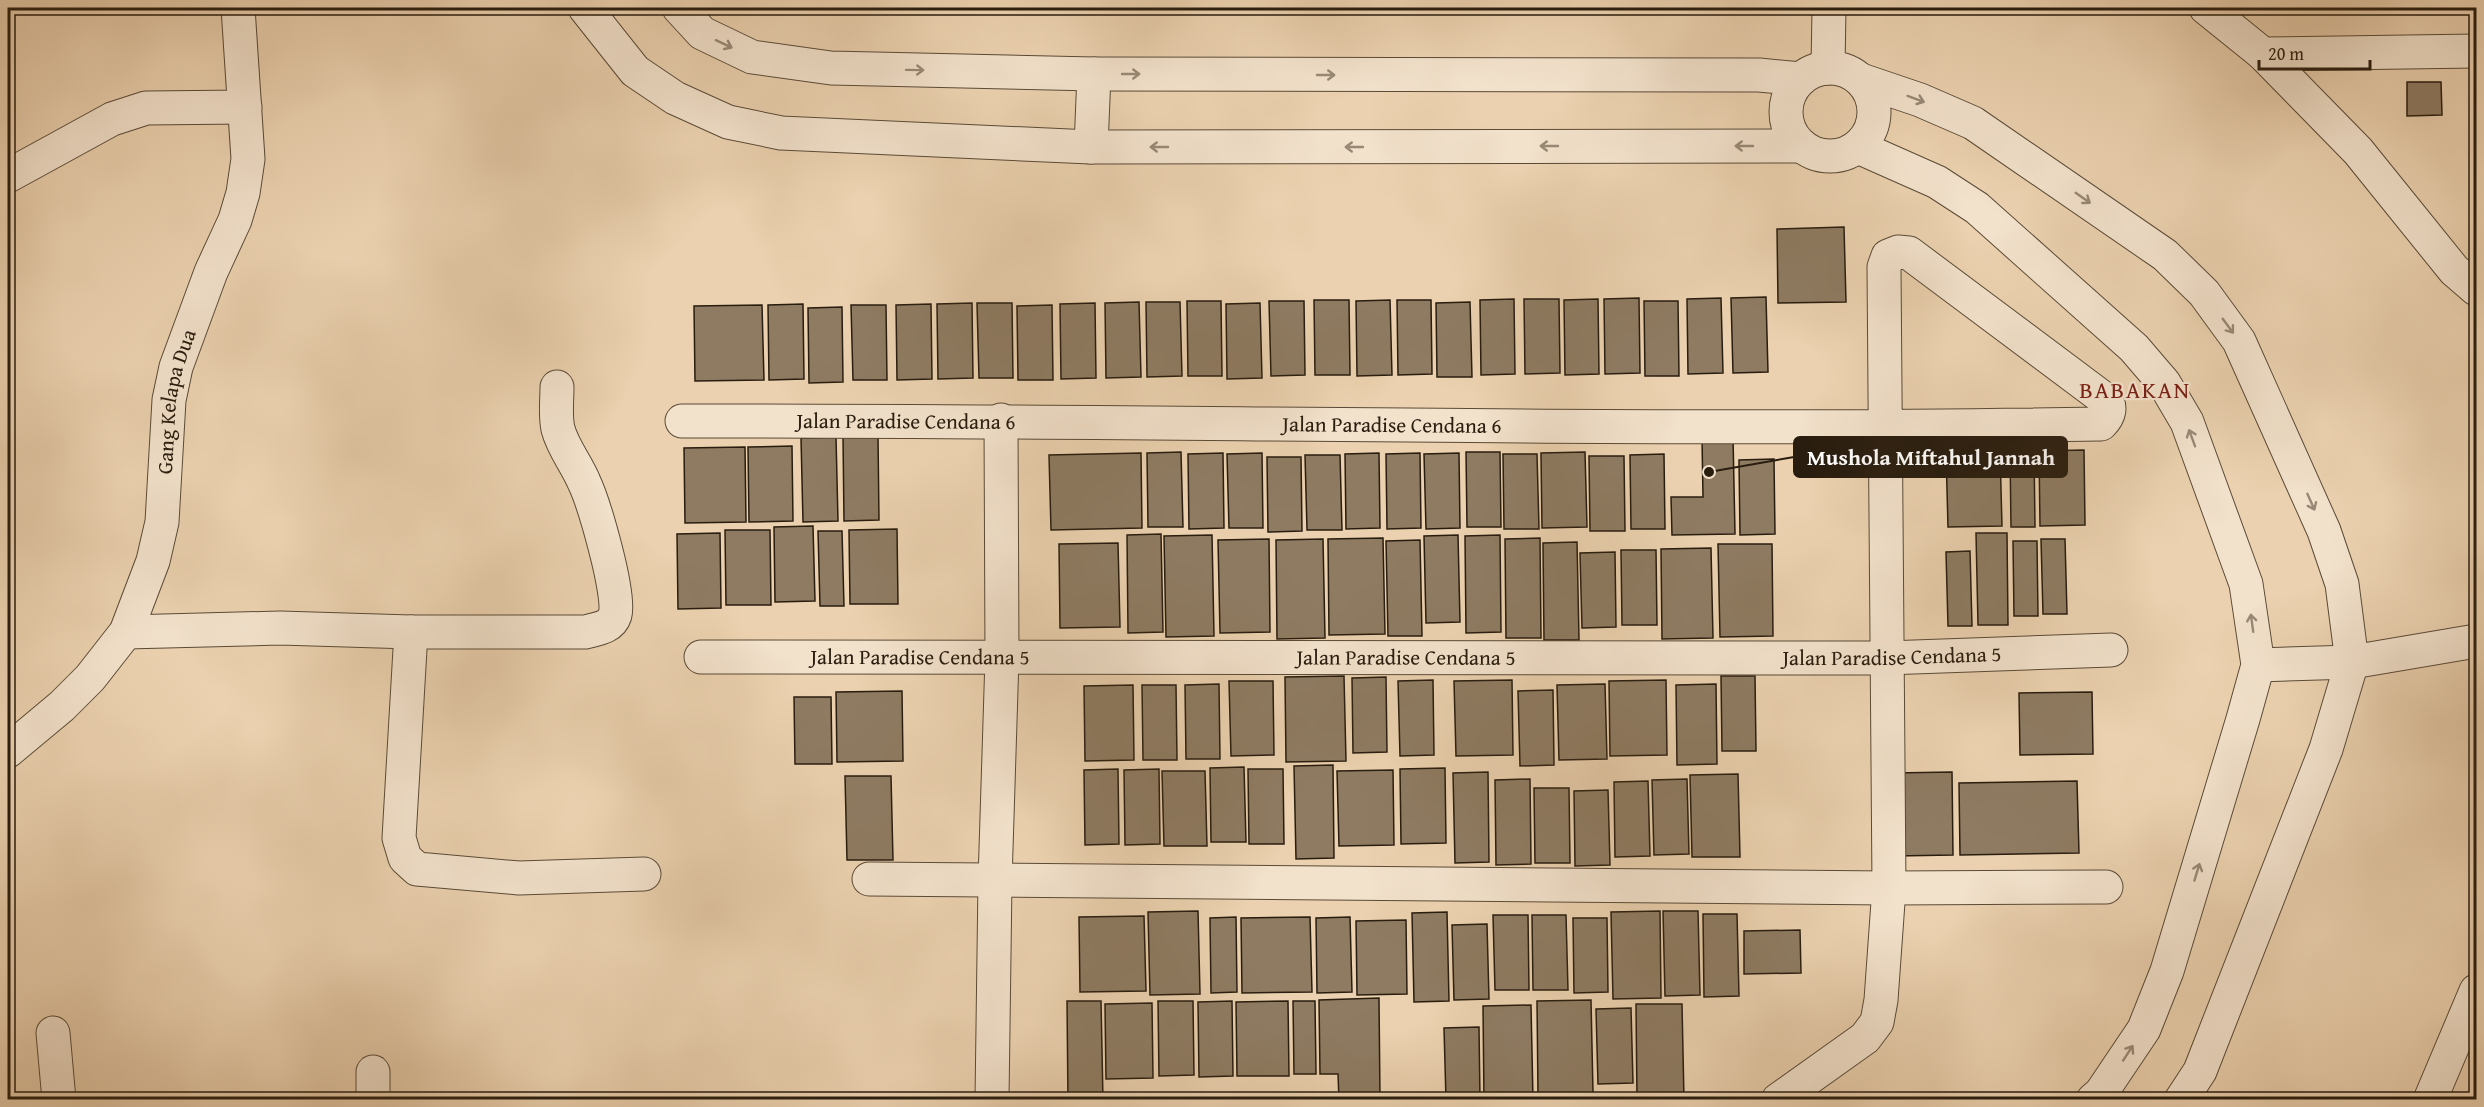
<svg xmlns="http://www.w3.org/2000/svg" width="2484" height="1107" viewBox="0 0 2484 1107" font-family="'Gentium Book Plus',serif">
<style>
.building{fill:#8e7b62;stroke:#291d0f;stroke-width:1.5}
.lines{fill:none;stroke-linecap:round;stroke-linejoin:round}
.minor-casing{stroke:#5a4a37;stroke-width:35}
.minor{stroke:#f2e1cb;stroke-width:33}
.oneway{stroke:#988976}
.labels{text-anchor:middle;stroke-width:4.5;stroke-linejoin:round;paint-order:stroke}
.street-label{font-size:21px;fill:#291d0f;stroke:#f2e1cb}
.quarter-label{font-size:24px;letter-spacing:1.5px;fill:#7a1f14;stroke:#f2e1cb}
.leader{fill:none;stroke:#291d0f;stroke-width:2}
.callout-dot{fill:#291d0f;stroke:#f2e1cb;stroke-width:2}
.callout{fill:#291d0f;stroke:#291d0f;stroke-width:2}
.callout-label{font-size:22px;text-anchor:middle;font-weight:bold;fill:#fff}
</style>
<rect width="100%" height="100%" fill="#ebd1af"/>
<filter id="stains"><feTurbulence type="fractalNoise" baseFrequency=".00333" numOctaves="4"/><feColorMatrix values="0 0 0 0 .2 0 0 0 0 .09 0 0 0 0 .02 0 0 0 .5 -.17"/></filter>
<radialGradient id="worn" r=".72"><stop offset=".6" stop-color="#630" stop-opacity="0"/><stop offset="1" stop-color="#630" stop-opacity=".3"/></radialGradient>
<!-- building -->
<g class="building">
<polygon points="2355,8 2386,8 2386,13 2355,14"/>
<polygon points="2407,82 2441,82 2442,115 2407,116"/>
<polygon points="1844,227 1846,302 1778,303 1777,229"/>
<polygon points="1766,297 1768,372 1733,373 1731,298"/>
<polygon points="1639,298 1640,373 1605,374 1604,299"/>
<polygon points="1721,298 1723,373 1688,374 1687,299"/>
<polygon points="1514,299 1515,374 1481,375 1480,300"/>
<polygon points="1524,299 1559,299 1560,373 1525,374"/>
<polygon points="1598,299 1599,374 1565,375 1564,300"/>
<polygon points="1314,300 1349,300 1350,375 1315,375"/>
<polygon points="1390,300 1392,375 1357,376 1356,301"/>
<polygon points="1397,300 1431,300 1432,374 1398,375"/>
<polygon points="1187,301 1221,301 1222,376 1188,376"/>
<polygon points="1269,301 1304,301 1305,375 1271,376"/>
<polygon points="1644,301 1678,301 1679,376 1645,376"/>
<polygon points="1139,302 1141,377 1106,378 1105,303"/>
<polygon points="1146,302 1180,302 1182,376 1147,377"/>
<polygon points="1470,302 1472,377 1437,377 1436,303"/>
<polygon points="972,303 973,378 938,379 937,304"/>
<polygon points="977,303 1012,303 1013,378 979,378"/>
<polygon points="1095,303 1096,378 1061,379 1060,304"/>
<polygon points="1260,303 1262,378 1227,379 1226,304"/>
<polygon points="803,304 804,379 769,380 768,305"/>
<polygon points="931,304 932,379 897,380 896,305"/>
<polygon points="762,305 764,380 695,381 694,306"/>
<polygon points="851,305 886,305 887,380 853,380"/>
<polygon points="1052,305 1053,380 1018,380 1017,306"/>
<polygon points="842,307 843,382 809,383 808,308"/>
<polygon points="878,435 879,520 844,521 843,436"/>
<polygon points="836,437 838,521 803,522 801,438"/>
<polygon points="1733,437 1735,534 1672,535 1671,497 1703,497 1702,438"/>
<polygon points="792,446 793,521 749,522 748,447"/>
<polygon points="745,447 746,522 685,523 684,448"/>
<polygon points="2084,450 2085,525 2040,526 2039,451"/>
<polygon points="2000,451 2002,526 1948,527 1946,452"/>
<polygon points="1181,452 1183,527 1148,527 1147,453"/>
<polygon points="1466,452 1500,452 1501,527 1467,527"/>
<polygon points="1585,452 1587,527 1542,528 1541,453"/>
<polygon points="2010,452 2034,452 2035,527 2011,527"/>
<polygon points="1141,453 1142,528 1051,530 1049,455"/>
<polygon points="1223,453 1224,528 1189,529 1188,454"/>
<polygon points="1262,453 1263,528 1229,528 1227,454"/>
<polygon points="1379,453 1380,528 1346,529 1345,454"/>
<polygon points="1420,453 1421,528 1387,529 1386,454"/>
<polygon points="1459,453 1460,528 1426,529 1424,454"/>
<polygon points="1503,454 1537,454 1539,529 1504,529"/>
<polygon points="1664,454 1665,529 1631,529 1630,455"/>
<polygon points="1305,455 1340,455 1342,530 1307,530"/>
<polygon points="1589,456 1624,456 1625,531 1590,531"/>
<polygon points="1267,457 1301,457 1302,531 1268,532"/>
<polygon points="1774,459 1775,534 1740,535 1739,460"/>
<polygon points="813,526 815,601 775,602 774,527"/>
<polygon points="897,529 898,604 850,604 849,530"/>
<polygon points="725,530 770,530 771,605 726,605"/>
<polygon points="818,531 842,531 844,606 820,606"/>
<polygon points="720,533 721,608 678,609 677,534"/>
<polygon points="1976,533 2007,533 2008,625 1978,625"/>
<polygon points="1161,534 1163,632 1128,633 1127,535"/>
<polygon points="1212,535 1214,636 1166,637 1164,536"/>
<polygon points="1458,535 1460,622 1426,623 1424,536"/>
<polygon points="1500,535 1501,632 1466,633 1465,536"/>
<polygon points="1383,538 1385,634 1329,635 1328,539"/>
<polygon points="1540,538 1541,638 1506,638 1505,539"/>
<polygon points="1269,539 1270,632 1220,633 1218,540"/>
<polygon points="1323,539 1325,638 1277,639 1276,540"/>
<polygon points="2041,539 2065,539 2067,614 2043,614"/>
<polygon points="1420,540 1422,636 1388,636 1386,541"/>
<polygon points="2013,541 2037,541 2038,616 2014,616"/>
<polygon points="1577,542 1579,640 1544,640 1543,543"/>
<polygon points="1118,543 1120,627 1060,628 1059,544"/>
<polygon points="1718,544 1772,544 1773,636 1720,637"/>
<polygon points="1711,548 1713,638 1662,639 1661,549"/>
<polygon points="1621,550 1656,550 1657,625 1622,625"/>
<polygon points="1970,551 1972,626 1948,626 1946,552"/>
<polygon points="1615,552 1616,627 1582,628 1580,553"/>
<polygon points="1344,676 1346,761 1286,762 1285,677"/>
<polygon points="1721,676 1755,676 1756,751 1722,751"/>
<polygon points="1386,677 1387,752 1353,753 1352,678"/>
<polygon points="1433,680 1434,755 1400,756 1398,681"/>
<polygon points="1512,680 1513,755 1456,756 1454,681"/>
<polygon points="1666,680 1667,755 1610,756 1609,681"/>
<polygon points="1229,681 1273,681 1274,755 1231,756"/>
<polygon points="1219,684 1220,759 1186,759 1185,685"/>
<polygon points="1605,684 1607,759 1559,760 1557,685"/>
<polygon points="1716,684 1717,764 1677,765 1676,685"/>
<polygon points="1133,685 1134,760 1085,761 1084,686"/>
<polygon points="1142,685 1176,685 1177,760 1143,760"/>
<polygon points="1553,690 1554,765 1520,766 1518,691"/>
<polygon points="902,691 903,761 837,762 836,692"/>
<polygon points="2092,692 2093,754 2020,755 2019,693"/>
<polygon points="794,697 831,697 832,764 795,764"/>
<polygon points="1333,765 1334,858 1296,859 1294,766"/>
<polygon points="1244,767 1246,842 1211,842 1210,768"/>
<polygon points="1445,768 1446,843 1401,844 1400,769"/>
<polygon points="1118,769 1119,844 1085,845 1084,770"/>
<polygon points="1159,769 1160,844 1125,845 1124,770"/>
<polygon points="1248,769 1283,769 1284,844 1249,844"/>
<polygon points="1393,770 1394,845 1339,846 1337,771"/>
<polygon points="1162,771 1205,771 1207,846 1164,846"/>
<polygon points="1488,772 1489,862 1455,863 1453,773"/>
<polygon points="1952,772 1953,855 1895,856 1893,773"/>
<polygon points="1738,774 1740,857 1692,857 1690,775"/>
<polygon points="845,776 891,776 893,860 847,860"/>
<polygon points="1530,779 1531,864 1496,865 1495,780"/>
<polygon points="1687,779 1689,854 1654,855 1652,780"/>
<polygon points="1648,781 1650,856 1615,857 1614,782"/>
<polygon points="2077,781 2079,853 1960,855 1959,783"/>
<polygon points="1534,788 1569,788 1570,863 1535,863"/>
<polygon points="1608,790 1610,865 1575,866 1574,791"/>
<polygon points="1198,911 1200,994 1150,995 1148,912"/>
<polygon points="1660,911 1661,998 1613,999 1611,912"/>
<polygon points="1663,911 1698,911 1700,995 1665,996"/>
<polygon points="1447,912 1449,1001 1414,1002 1412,913"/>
<polygon points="1703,914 1737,914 1739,996 1704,997"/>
<polygon points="1493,915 1528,915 1529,990 1495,990"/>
<polygon points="1532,915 1566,915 1568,990 1533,990"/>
<polygon points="1144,916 1146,991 1080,992 1079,917"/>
<polygon points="1236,917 1237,992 1211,993 1210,918"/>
<polygon points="1310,917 1312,992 1242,993 1241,918"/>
<polygon points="1350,917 1352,992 1317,993 1316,918"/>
<polygon points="1573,918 1607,918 1608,992 1574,993"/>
<polygon points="1406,920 1407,994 1357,995 1356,921"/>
<polygon points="1487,924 1489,999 1454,1000 1452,925"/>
<polygon points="1800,930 1801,973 1744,974 1744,931"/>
<polygon points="1379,998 1380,1100 1339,1100 1338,1074 1320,1074 1319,1000"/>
<polygon points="1591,1000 1593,1093 1538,1094 1537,1001"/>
<polygon points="1067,1001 1101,1001 1103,1100 1068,1100"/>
<polygon points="1158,1001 1193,1001 1194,1075 1159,1076"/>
<polygon points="1232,1001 1233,1076 1199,1077 1198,1002"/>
<polygon points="1288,1001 1289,1076 1237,1076 1236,1002"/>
<polygon points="1293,1001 1315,1001 1316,1074 1294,1074"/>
<polygon points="1152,1003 1153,1078 1106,1079 1105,1004"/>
<polygon points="1636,1004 1682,1004 1684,1100 1637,1100"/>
<polygon points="1531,1005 1533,1100 1484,1100 1483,1006"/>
<polygon points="1631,1008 1633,1083 1598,1084 1596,1009"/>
<polygon points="1479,1027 1480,1100 1446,1100 1444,1028"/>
</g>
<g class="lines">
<!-- minor casing -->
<g class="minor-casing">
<g id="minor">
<polyline points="585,8 635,71 675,98 728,122 781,133 1091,147 1802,146"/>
<polyline points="679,8 702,33 752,57 831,68 1094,74 1759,75 1801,79"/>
<polyline points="2206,8 2263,54 2476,51"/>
<polyline points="2263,54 2358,151 2454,270 2476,289"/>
<polyline points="1828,68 1829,8"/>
<circle cx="1830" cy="112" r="44"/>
<polyline points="1861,80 1920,100 1973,123 2165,255 2204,293 2239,341 2324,531 2342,584 2352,662 2326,749 2200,1071 2181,1100"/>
<polyline points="1091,147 1094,74"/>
<polyline points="1858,147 1937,182 1977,208 2134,348 2164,383 2187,422 2246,584 2258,665 2243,719 2167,971 2144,1029 2101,1093 2093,1100"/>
<polyline points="8,176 112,119 146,108 245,107"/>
<path id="s1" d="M682,421C1155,420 1628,432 2101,424C2109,416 2113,406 2103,398L1909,253L1898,252L1888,256L1884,267L1889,888L1881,1000L1877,1022L1865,1038L1778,1100"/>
<path d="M126,632L280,628L411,632H585C596,629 611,628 615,615C621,595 594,503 584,482C576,463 563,448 558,429C555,416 557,400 557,387"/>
<polyline points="411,632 399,838 405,858 417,869 519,878 644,874"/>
<path id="s2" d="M701,657L1886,658L2111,650"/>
<polyline points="2258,665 2352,662 2476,641"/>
<path id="s3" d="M8,751L62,706L90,678L126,632L153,561L162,522L169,400L176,367L211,272L235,220L243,193L248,159L238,8"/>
<polyline points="869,879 1889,888 2106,887"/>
<polyline points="53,1033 59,1100"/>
<polyline points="373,1100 373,1072"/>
<polyline points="992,1100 995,881 1002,658 1001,420"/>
<polyline points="2430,1100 2476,991"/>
</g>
</g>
<!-- minor -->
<use href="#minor" class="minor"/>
</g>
<!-- one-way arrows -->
<defs><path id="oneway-shaft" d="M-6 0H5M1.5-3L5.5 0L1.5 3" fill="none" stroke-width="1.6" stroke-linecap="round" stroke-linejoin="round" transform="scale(1.5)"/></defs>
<g class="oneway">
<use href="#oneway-shaft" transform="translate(724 44) rotate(25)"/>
<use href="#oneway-shaft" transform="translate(915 70) rotate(1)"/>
<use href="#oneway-shaft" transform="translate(1131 74)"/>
<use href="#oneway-shaft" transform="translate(1326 75)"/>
<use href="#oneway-shaft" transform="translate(1916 99) rotate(20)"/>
<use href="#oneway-shaft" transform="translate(1549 146) rotate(180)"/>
<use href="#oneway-shaft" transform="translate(1744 146) rotate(180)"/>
<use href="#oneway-shaft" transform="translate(1159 147) rotate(180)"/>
<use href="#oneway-shaft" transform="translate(1354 147) rotate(180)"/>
<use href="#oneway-shaft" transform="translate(2083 198) rotate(35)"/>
<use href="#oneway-shaft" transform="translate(2228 326) rotate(54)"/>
<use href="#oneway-shaft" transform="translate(2192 438) rotate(-110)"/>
<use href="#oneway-shaft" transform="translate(2311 502) rotate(66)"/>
<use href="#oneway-shaft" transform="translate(2252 623) rotate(-98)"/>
<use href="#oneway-shaft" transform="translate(2197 872) rotate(-73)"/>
<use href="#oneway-shaft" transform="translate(2128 1053) rotate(-57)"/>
</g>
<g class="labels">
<!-- street labels -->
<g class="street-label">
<text dy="7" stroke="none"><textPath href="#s3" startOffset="406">Gang Kelapa Dua</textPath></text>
<text dy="7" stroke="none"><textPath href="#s1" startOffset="224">Jalan Paradise Cendana 6</textPath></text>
<text dy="7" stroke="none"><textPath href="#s1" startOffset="710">Jalan Paradise Cendana 6</textPath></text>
<text dy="7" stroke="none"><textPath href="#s2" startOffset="1191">Jalan Paradise Cendana 5</textPath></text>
<text dy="7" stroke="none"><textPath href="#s2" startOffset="219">Jalan Paradise Cendana 5</textPath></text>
<text dy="7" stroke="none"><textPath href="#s2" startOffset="705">Jalan Paradise Cendana 5</textPath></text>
</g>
<!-- quarter labels -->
<g class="quarter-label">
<text x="2135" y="398">BABAKAN</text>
</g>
</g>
<!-- callouts -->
<path class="leader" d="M1709 472L1794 457"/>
<circle class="callout-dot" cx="1709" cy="472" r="6"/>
<rect class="callout" x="1794" y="437" width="273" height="40" rx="6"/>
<g class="callout-label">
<text x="1931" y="465">Mushola Miftahul Jannah</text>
</g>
<!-- margin -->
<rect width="2484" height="1107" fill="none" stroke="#ebd1af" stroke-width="30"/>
<rect x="9" y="9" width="2466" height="1089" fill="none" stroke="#291d0f" stroke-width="3"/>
<rect x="15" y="15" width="2454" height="1077" fill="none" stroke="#291d0f" stroke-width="1.5"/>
<!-- scale -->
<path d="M2259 60v9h111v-9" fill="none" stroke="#291d0f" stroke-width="3"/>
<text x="2268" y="60" font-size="18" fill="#291d0f" stroke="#f2e1cb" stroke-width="4.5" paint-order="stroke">20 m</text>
<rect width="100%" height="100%" filter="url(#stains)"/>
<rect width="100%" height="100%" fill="url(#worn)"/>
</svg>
